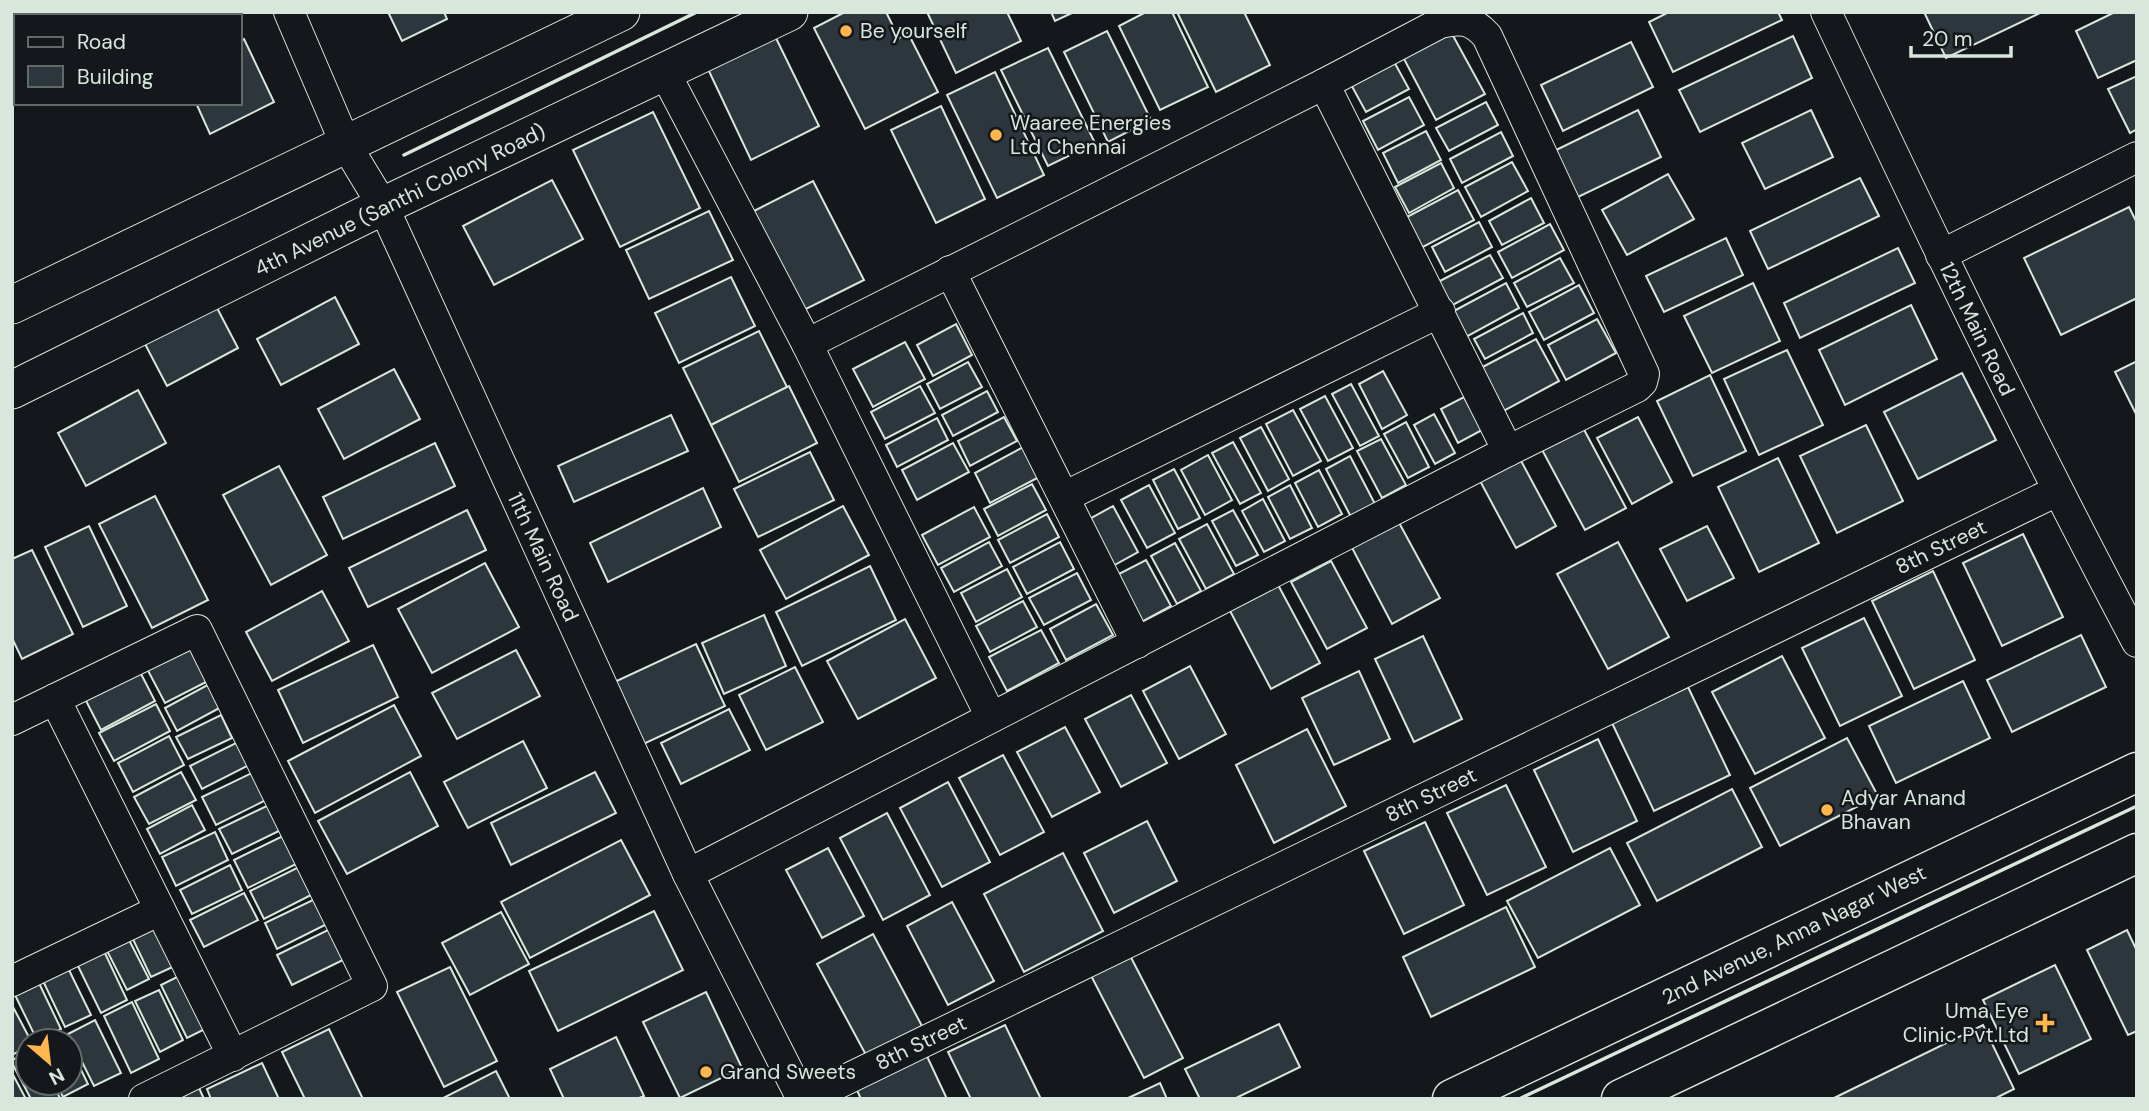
<svg xmlns="http://www.w3.org/2000/svg" width="2149" height="1111" viewBox="0 0 2149 1111" font-family="'DM Sans',sans-serif">
<style>
.building{fill:#2c363c;stroke:#d8e6dc;stroke-width:2}
.lines{fill:none;stroke-linecap:round;stroke-linejoin:round}
.minor-casing{stroke:#d8e6dc;stroke-width:32}
.tertiary-casing{stroke:#d8e6dc;stroke-width:39}
.secondary-casing{stroke:#d8e6dc;stroke-width:41}
.minor{stroke:#14181c;stroke-width:30}
.tertiary{stroke:#14181c;stroke-width:37}
.secondary{stroke:#14181c;stroke-width:38}
.wall{stroke:#d8e6dc;stroke-width:3.5}
.poi-dot{fill:#ffb74d;stroke:#14181c;stroke-width:2.5}
.labels{text-anchor:middle;stroke-width:5;stroke-linejoin:round;paint-order:stroke}
.poi-label{font-size:21px;fill:#d8e6dc;stroke:#14181c;text-anchor:start}
.street-label{font-size:21px;fill:#d8e6dc;stroke:#14181c}
</style>
<rect width="100%" height="100%" fill="#14181c"/>
<!-- building -->
<g class="building">
<polygon points="155,12 226,12 228,16 157,16"/>
<polygon points="388,12 444,12 447,19 402,41"/>
<polygon points="845,12 886,12 899,38 908,33 938,92 865,129 814,28"/>
<polygon points="927,12 1007,12 1021,41 956,73"/>
<polygon points="1051,12 1074,12 1055,21"/>
<polygon points="1146,12 1172,12 1208,87 1160,110 1119,26"/>
<polygon points="1177,12 1244,12 1270,65 1216,92"/>
<polygon points="1669,12 1778,12 1782,20 1673,72 1649,22"/>
<polygon points="1924,12 2042,12 1946,58"/>
<polygon points="2115,12 2137,12 2137,60 2098,78 2076,31"/>
<polygon points="1107,31 1151,120 1108,142 1064,52"/>
<polygon points="1451,32 1485,94 1436,120 1403,57"/>
<polygon points="774,34 819,126 751,160 707,67"/>
<polygon points="1793,36 1812,78 1700,132 1679,90"/>
<polygon points="244,39 274,102 210,134 196,103 240,103 240,41"/>
<polygon points="1631,42 1653,87 1563,131 1541,85"/>
<polygon points="1048,48 1095,143 1048,166 1001,70"/>
<polygon points="1392,58 1409,89 1366,112 1349,81"/>
<polygon points="995,72 1044,175 997,198 947,95"/>
<polygon points="2137,76 2137,129 2130,133 2108,89"/>
<polygon points="1409,97 1424,125 1378,150 1363,121"/>
<polygon points="1486,102 1498,125 1449,151 1436,128"/>
<polygon points="941,106 985,199 936,223 891,130"/>
<polygon points="1638,110 1661,157 1576,198 1554,151"/>
<polygon points="1811,110 1833,157 1765,189 1742,143"/>
<polygon points="653,112 700,208 620,247 573,150"/>
<polygon points="1426,131 1441,160 1398,183 1383,153"/>
<polygon points="1501,132 1513,156 1462,183 1450,159"/>
<polygon points="1512,162 1528,191 1481,217 1465,187"/>
<polygon points="1441,163 1454,188 1409,213 1395,187"/>
<polygon points="1668,174 1694,219 1627,255 1602,210"/>
<polygon points="1860,178 1879,216 1768,269 1750,231"/>
<polygon points="552,180 583,239 494,285 463,226"/>
<polygon points="813,181 864,280 804,310 754,211"/>
<polygon points="1458,190 1474,220 1421,248 1405,218"/>
<polygon points="1531,198 1544,223 1502,245 1489,221"/>
<polygon points="2129,207 2137,223 2137,298 2061,335 2024,258"/>
<polygon points="709,211 733,260 649,299 626,250"/>
<polygon points="1479,222 1492,247 1445,272 1432,247"/>
<polygon points="1550,224 1564,250 1512,278 1498,252"/>
<polygon points="1726,238 1743,275 1664,312 1646,276"/>
<polygon points="1898,248 1915,283 1800,338 1784,303"/>
<polygon points="1490,255 1503,278 1449,307 1436,283"/>
<polygon points="1560,258 1574,283 1527,307 1514,283"/>
<polygon points="731,277 755,326 679,363 655,313"/>
<polygon points="1506,283 1519,308 1466,337 1452,312"/>
<polygon points="1753,283 1780,341 1712,373 1684,316"/>
<polygon points="1579,285 1594,313 1544,340 1529,312"/>
<polygon points="335,297 359,344 281,385 257,339"/>
<polygon points="1911,305 1937,359 1845,405 1819,350"/>
<polygon points="216,306 238,348 167,386 145,344"/>
<polygon points="1523,313 1533,333 1485,359 1474,339"/>
<polygon points="1597,319 1616,353 1566,380 1548,345"/>
<polygon points="956,324 972,355 933,376 917,345"/>
<polygon points="759,331 787,387 711,425 683,368"/>
<polygon points="1536,339 1559,381 1498,414 1475,371"/>
<polygon points="905,342 925,379 873,407 853,369"/>
<polygon points="1787,350 1823,425 1759,455 1724,379"/>
<polygon points="2137,361 2137,416 2115,372"/>
<polygon points="968,362 982,387 940,409 927,384"/>
<polygon points="394,369 420,419 344,459 318,409"/>
<polygon points="1383,371 1407,415 1382,429 1359,384"/>
<polygon points="1962,373 1996,440 1918,479 1884,412"/>
<polygon points="1710,375 1746,451 1693,476 1657,401"/>
<polygon points="1351,384 1379,436 1360,446 1332,394"/>
<polygon points="789,386 817,443 739,482 711,425"/>
<polygon points="920,386 935,413 885,439 871,412"/>
<polygon points="138,390 166,443 86,486 58,433"/>
<polygon points="987,391 998,412 953,436 942,415"/>
<polygon points="1325,396 1353,448 1328,461 1300,409"/>
<polygon points="1464,397 1482,430 1458,443 1441,409"/>
<polygon points="1293,410 1321,461 1293,476 1266,424"/>
<polygon points="1434,414 1455,453 1435,464 1414,425"/>
<polygon points="671,415 688,451 574,502 558,466"/>
<polygon points="1004,417 1017,441 970,466 958,441"/>
<polygon points="1638,417 1672,482 1632,504 1597,438"/>
<polygon points="937,418 948,440 897,467 886,445"/>
<polygon points="1406,422 1429,467 1408,478 1384,434"/>
<polygon points="1581,424 1626,508 1585,530 1540,446"/>
<polygon points="1866,425 1903,501 1837,533 1800,456"/>
<polygon points="1261,427 1289,479 1268,491 1240,438"/>
<polygon points="1381,439 1406,485 1382,498 1357,451"/>
<polygon points="1233,442 1261,493 1240,504 1212,453"/>
<polygon points="435,443 455,486 343,539 323,497"/>
<polygon points="953,443 969,472 917,500 902,470"/>
<polygon points="1025,446 1041,476 990,503 975,473"/>
<polygon points="810,452 834,500 758,537 734,489"/>
<polygon points="1208,455 1232,500 1205,515 1181,470"/>
<polygon points="1350,456 1375,504 1351,517 1326,469"/>
<polygon points="1519,457 1556,526 1516,548 1479,479"/>
<polygon points="1778,458 1819,543 1759,572 1718,487"/>
<polygon points="279,466 327,555 271,585 223,495"/>
<polygon points="1174,469 1200,518 1178,529 1153,480"/>
<polygon points="1319,470 1342,514 1318,527 1295,483"/>
<polygon points="1032,484 1046,510 998,536 984,509"/>
<polygon points="1149,485 1175,533 1147,548 1121,500"/>
<polygon points="1290,485 1312,528 1290,539 1268,497"/>
<polygon points="703,488 721,527 608,582 590,543"/>
<polygon points="155,496 208,600 152,628 99,524"/>
<polygon points="1263,499 1285,541 1264,552 1242,511"/>
<polygon points="843,506 869,555 786,599 760,550"/>
<polygon points="1113,506 1138,552 1111,567 1086,521"/>
<polygon points="974,507 990,537 938,565 922,535"/>
<polygon points="467,510 486,550 368,607 349,568"/>
<polygon points="1233,510 1258,555 1236,566 1212,521"/>
<polygon points="1047,514 1059,537 1010,563 998,540"/>
<polygon points="1397,519 1440,598 1392,624 1350,544"/>
<polygon points="1207,524 1234,574 1206,589 1179,539"/>
<polygon points="89,526 127,606 83,627 45,547"/>
<polygon points="1707,526 1734,578 1687,601 1660,549"/>
<polygon points="2023,534 2063,617 2002,646 1963,563"/>
<polygon points="989,542 1002,566 954,592 941,568"/>
<polygon points="1060,542 1074,569 1027,594 1013,567"/>
<polygon points="1618,542 1669,637 1608,669 1557,574"/>
<polygon points="1175,543 1201,591 1177,604 1151,556"/>
<polygon points="32,550 73,634 22,659 12,638 12,559"/>
<polygon points="1146,560 1171,606 1138,624 1113,577"/>
<polygon points="1331,561 1367,628 1327,649 1291,582"/>
<polygon points="485,563 519,627 432,673 398,609"/>
<polygon points="870,566 896,620 802,666 776,612"/>
<polygon points="1007,569 1022,597 976,622 961,593"/>
<polygon points="1933,571 1975,660 1914,689 1872,601"/>
<polygon points="1077,573 1091,600 1044,625 1029,598"/>
<polygon points="1277,583 1320,663 1271,689 1229,609"/>
<polygon points="322,591 349,641 272,681 246,632"/>
<polygon points="1023,601 1037,627 990,652 976,626"/>
<polygon points="1096,604 1113,635 1066,660 1050,629"/>
<polygon points="764,615 786,666 724,694 702,643"/>
<polygon points="1864,618 1902,696 1840,726 1802,648"/>
<polygon points="905,619 936,678 858,719 827,661"/>
<polygon points="1041,630 1059,663 1007,691 989,657"/>
<polygon points="2081,635 2106,687 2012,732 1987,680"/>
<polygon points="1423,636 1462,719 1414,742 1375,659"/>
<polygon points="191,640 212,679 165,703 145,665"/>
<polygon points="696,644 725,706 637,747 608,685"/>
<polygon points="373,645 398,697 303,743 278,690"/>
<polygon points="516,650 540,696 457,739 432,693"/>
<polygon points="1782,656 1825,738 1755,774 1712,692"/>
<polygon points="1190,666 1226,734 1179,759 1143,691"/>
<polygon points="795,667 823,722 766,750 739,695"/>
<polygon points="138,668 155,701 101,730 84,697"/>
<polygon points="1359,671 1390,739 1334,765 1302,698"/>
<polygon points="1963,681 1990,738 1896,783 1869,726"/>
<polygon points="213,682 225,705 177,731 165,708"/>
<polygon points="1688,687 1730,775 1654,811 1612,723"/>
<polygon points="1131,695 1167,763 1121,787 1085,719"/>
<polygon points="156,704 170,731 114,761 99,733"/>
<polygon points="394,705 421,756 315,813 288,761"/>
<polygon points="729,709 750,750 681,784 661,743"/>
<polygon points="221,715 232,738 188,759 176,737"/>
<polygon points="1065,727 1100,792 1052,817 1017,752"/>
<polygon points="1307,729 1346,806 1274,843 1236,765"/>
<polygon points="169,736 184,765 133,792 118,763"/>
<polygon points="1847,738 1878,796 1780,846 1750,788"/>
<polygon points="244,739 255,762 202,789 190,766"/>
<polygon points="1598,739 1637,821 1573,852 1534,770"/>
<polygon points="523,741 547,788 468,828 444,782"/>
<polygon points="1003,755 1044,832 1000,855 959,778"/>
<polygon points="256,771 270,798 216,825 202,797"/>
<polygon points="181,772 196,800 149,824 134,797"/>
<polygon points="410,772 438,826 347,874 318,821"/>
<polygon points="595,772 616,813 511,865 491,823"/>
<polygon points="948,782 990,862 942,887 900,808"/>
<polygon points="1506,785 1546,867 1487,895 1447,813"/>
<polygon points="1732,789 1762,847 1657,901 1627,843"/>
<polygon points="273,803 285,828 232,854 219,829"/>
<polygon points="192,805 205,830 160,854 147,829"/>
<polygon points="887,813 930,895 883,920 840,838"/>
<polygon points="1147,821 1177,881 1114,913 1084,853"/>
<polygon points="1425,822 1464,905 1404,934 1364,851"/>
<polygon points="215,832 228,860 176,886 162,857"/>
<polygon points="289,833 302,861 248,888 234,860"/>
<polygon points="621,840 650,895 530,958 501,902"/>
<polygon points="828,848 864,916 822,938 786,870"/>
<polygon points="1610,848 1640,905 1538,958 1507,901"/>
<polygon points="1063,853 1103,931 1024,972 984,894"/>
<polygon points="230,865 242,890 192,914 180,890"/>
<polygon points="301,866 315,893 264,919 250,891"/>
<polygon points="244,893 258,920 204,947 190,920"/>
<polygon points="317,898 329,923 277,949 265,923"/>
<polygon points="952,902 994,981 948,1005 907,926"/>
<polygon points="1506,907 1535,967 1431,1017 1403,957"/>
<polygon points="654,911 683,970 558,1031 529,971"/>
<polygon points="501,912 529,964 470,995 442,943"/>
<polygon points="155,921 177,965 151,977 130,933"/>
<polygon points="330,929 345,959 292,985 277,955"/>
<polygon points="2127,930 2137,951 2137,1031 2128,1035 2087,950"/>
<polygon points="126,934 149,979 127,990 104,945"/>
<polygon points="873,934 922,1026 866,1055 817,964"/>
<polygon points="1124,944 1183,1058 1144,1078 1085,964"/>
<polygon points="103,949 127,1000 101,1013 76,962"/>
<polygon points="2055,965 2091,1039 2019,1074 1983,1000"/>
<polygon points="450,967 497,1061 444,1087 397,992"/>
<polygon points="68,968 91,1015 65,1027 43,981"/>
<polygon points="181,975 207,1028 187,1038 161,985"/>
<polygon points="38,981 61,1029 37,1040 14,993"/>
<polygon points="159,990 183,1040 160,1052 135,1001"/>
<polygon points="706,992 742,1068 680,1098 643,1022"/>
<polygon points="132,1002 159,1059 131,1073 104,1016"/>
<polygon points="12,1005 31,1041 28,1041 28,1046 12,1055"/>
<polygon points="95,1020 121,1073 94,1086 68,1034"/>
<polygon points="1279,1024 1300,1067 1234,1099 1200,1099 1185,1069"/>
<polygon points="1005,1025 1041,1099 971,1099 948,1052"/>
<polygon points="1983,1025 2014,1089 1994,1099 1832,1099"/>
<polygon points="329,1029 363,1099 305,1099 282,1052"/>
<polygon points="616,1037 644,1096 637,1099 564,1099 550,1069"/>
<polygon points="70,1047 88,1084 63,1097 56,1083 70,1083"/>
<polygon points="28,1052 28,1083 52,1083 60,1098 31,1099 12,1063 12,1060"/>
<polygon points="925,1052 947,1099 861,1099 855,1086"/>
<polygon points="262,1063 279,1099 211,1099 207,1089"/>
<polygon points="496,1071 510,1099 443,1099 443,1098"/>
<polygon points="12,1073 26,1099 12,1099"/>
<polygon points="1160,1083 1167,1099 1126,1099"/>
<polygon points="199,1088 204,1099 177,1099"/>
</g>
<g class="lines">
<!-- minor casing -->
<g class="minor-casing">
<g id="minor">
<polyline points="289,12 346,145 383,206 688,874 802,1099"/>
<path d="M1826,12C1926,224 2027,435 2137,642"/>
<polyline points="665,73 807,344 991,717"/>
<polyline points="1324,84 1508,451"/>
<polyline points="1941,255 2137,157"/>
<polyline points="950,271 1137,643"/>
<polyline points="1064,497 1440,312"/>
<polyline points="55,699 233,1056"/>
<polyline points="12,720 197,630 372,986 144,1099"/>
<path d="M688,874L1508,451L1637,387L1642,382L1644,374L1487,36C1472,19 1461,18 1440,23L1324,84L807,344"/>
<polyline points="12,981 160,910"/>
<polyline points="806,1099 2057,491"/>
</g>
</g>
<!-- tertiary casing -->
<g class="tertiary-casing">
<g id="tertiary">
<polyline points="12,305 621,12"/>
<polyline points="12,390 383,206 789,12"/>
</g>
</g>
<!-- secondary casing -->
<g class="secondary-casing">
<g id="secondary">
<polyline points="1452,1099 2137,772"/>
<polyline points="1621,1099 2137,853"/>
</g>
</g>
<!-- minor -->
<use href="#minor" class="minor"/>
<!-- tertiary -->
<use href="#tertiary" class="tertiary"/>
<!-- secondary -->
<use href="#secondary" class="secondary"/>
<!-- wall -->
<g class="wall">
<polyline points="404,155 697,12"/>
<polyline points="1519,1099 2137,806"/>
</g>
</g>
<!-- markers -->
<g class="poi-dot">
<circle cx="846" cy="31" r="7"/>
<circle cx="996" cy="135" r="7"/>
<circle cx="1827" cy="810" r="7"/>
<path d="M2041.5 1012.5h7v7h7v7h-7v7h-7v-7h-7v-7h7z"/>
<circle cx="706" cy="1072" r="7"/>
</g>
<g class="labels">
<!-- poi labels -->
<g class="poi-label">
<text x="860" y="38">Be yourself</text>
<text x="1010" y="130">Waaree Energies<tspan x="1010" dy="24">Ltd Chennai</tspan></text>
<text x="1841" y="805">Adyar Anand<tspan x="1841" dy="24">Bhavan</tspan></text>
<text x="2029" y="1018" text-anchor="end">Uma Eye<tspan x="2029" dy="24">Clinic Pvt.Ltd</tspan></text>
<text x="720" y="1079">Grand Sweets</text>
</g>
<!-- street labels -->
<g class="street-label">
<text transform="translate(400 200) rotate(-26)" y="7">4th Avenue (Santhi Colony Road)</text>
<text transform="translate(1977 329) rotate(64)" y="7">12th Main Road</text>
<text transform="translate(1941 547) rotate(-26)" y="7">8th Street</text>
<text transform="translate(543 557) rotate(65)" y="7">11th Main Road</text>
<text transform="translate(1431 795) rotate(-26)" y="7">8th Street</text>
<text transform="translate(1794 935) rotate(-26)" y="7">2nd Avenue, Anna Nagar West</text>
<text transform="translate(921 1043) rotate(-26)" y="7">8th Street</text>
</g>
</g>
<!-- border -->
<rect width="2149" height="1111" fill="none" stroke="#d8e6dc" stroke-width="28"/>
<!-- legend -->
<rect x="14" y="14" width="228" height="91" fill="#14181c" stroke="#626a69" stroke-width="2"/>
<rect x="28" y="37" width="35" height="10" fill="#14181c" stroke="#626a69" stroke-width="2"/>
<text x="77" y="49" font-size="21" fill="#d8e6dc">Road</text>
<rect x="28" y="66" width="35" height="21" fill="#2c363c" stroke="#626a69" stroke-width="2"/>
<text x="77" y="84" font-size="21" fill="#d8e6dc">Building</text>
<!-- north arrow -->
<g transform="translate(49 1062) rotate(152)"><circle r="33" fill="#14181c" stroke="#626a69" stroke-width="2"/>
<path d="M0-5L12 26L0 18L-12 26Z" fill="#ffb74d"/>
<text y="-10" font-size="19" font-weight="bold" text-anchor="middle" fill="#d8e6dc">N</text>
</g>
<!-- scale -->
<path d="M1911 46v10h100v-10" fill="none" stroke="#d8e6dc" stroke-width="3.5"/>
<text x="1922" y="46" font-size="21" fill="#d8e6dc" stroke="#14181c" stroke-width="5" paint-order="stroke">20 m</text>
</svg>
